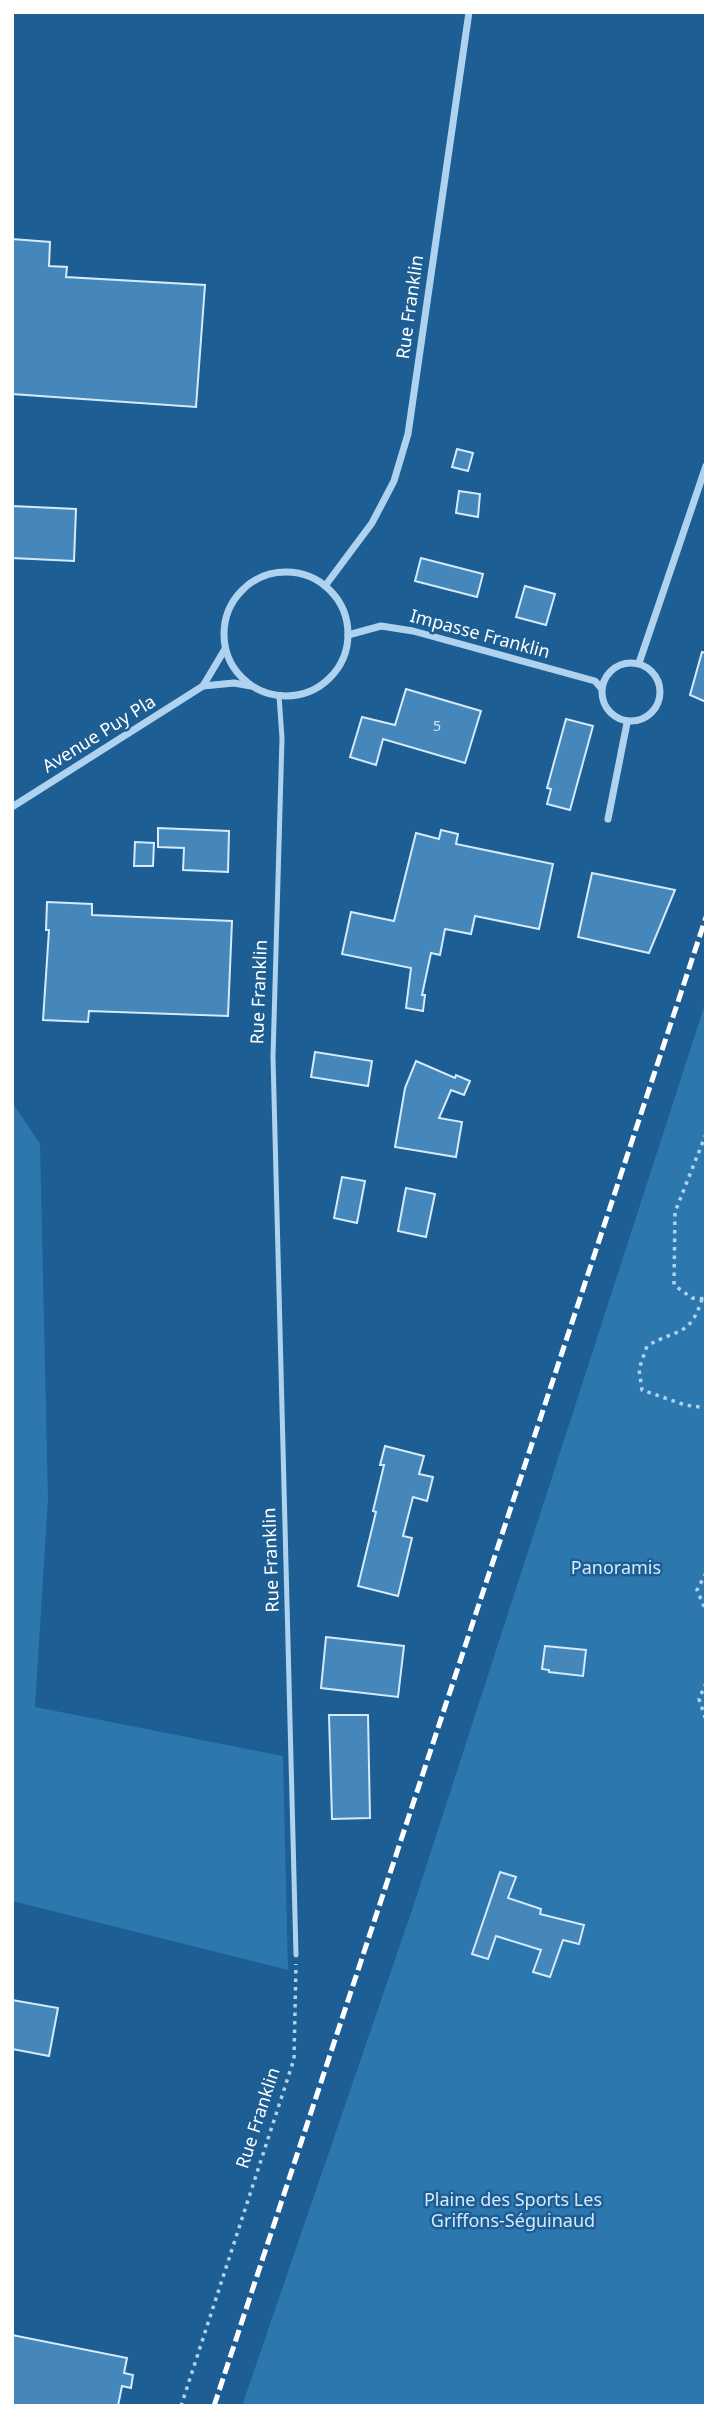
<svg xmlns="http://www.w3.org/2000/svg" width="718" height="2418" viewBox="0 0 718 2418" font-family="'Noto Sans',sans-serif">
<style>
.green{fill:#2d77af}
.building{fill:#4587ba;stroke:#d5eafa;stroke-width:2}
.lines{fill:none;stroke-linecap:round;stroke-linejoin:round}
.path{stroke:#afd3ef;stroke-width:3.5;stroke-dasharray:3.5 5;stroke-linecap:butt}
.service{stroke:#afd3ef;stroke-width:5}
.minor{stroke:#afd3ef;stroke-width:7}
.rail{stroke:#fff;stroke-width:5;stroke-dasharray:12 5;stroke-linecap:butt}
.labels{text-anchor:middle;stroke-width:5;stroke-linejoin:round;paint-order:stroke}
.number-label{font-size:14px;fill:#d0e1ee}
.street-label{font-size:18px;fill:#fff;stroke:#1d5e94}
.park-label{font-size:18px;fill:#d5eafa;stroke:#1d5e94}
</style>
<rect width="100%" height="100%" fill="#1d5e94"/>
<!-- green -->
<g class="green">
<polygon points="706,1001 706,2406 242,2406 414,1904"/>
<polygon points="12,1102 40,1144 48,1499 35,1707 283,1756 288,1970 12,1901"/>
</g>
<!-- building -->
<g class="building">
<polygon points="12,239 50,242 49,266 67,267 66,277 205,285 196,407 12,394"/>
<polygon points="457,449 473,453 468,471 452,467"/>
<polygon points="459,491 480,494 478,517 456,513"/>
<polygon points="12,506 76,509 74,561 12,558"/>
<polygon points="421,558 483,574 477,597 415,581"/>
<polygon points="525,586 555,594 546,625 516,617"/>
<polygon points="702,652 706,653 706,702 690,695"/>
<polygon points="406,689 481,711 465,763 383,739 376,765 350,757 362,717 395,725"/>
<polygon points="566,719 593,726 570,810 547,804 551,789 547,788"/>
<polygon points="158,828 229,831 228,872 183,870 184,848 158,847"/>
<polygon points="441,830 458,834 456,844 553,864 539,929 475,916 471,934 445,929 440,955 431,953 422,995 425,995 423,1011 406,1008 411,968 342,954 351,912 394,921 416,833 439,839"/>
<polygon points="135,842 154,843 153,866 134,866"/>
<polygon points="592,873 675,890 649,953 578,937"/>
<polygon points="47,902 92,904 92,915 232,921 228,1016 89,1011 88,1022 43,1020 49,930 46,930"/>
<polygon points="315,1052 372,1061 368,1086 311,1077"/>
<polygon points="416,1061 455,1078 456,1075 470,1081 464,1095 451,1090 439,1118 462,1122 456,1157 395,1147 405,1088"/>
<polygon points="342,1177 365,1181 357,1223 334,1218"/>
<polygon points="406,1188 435,1194 426,1237 398,1231"/>
<polygon points="385,1446 424,1456 419,1474 433,1477 427,1501 413,1497 403,1536 412,1538 398,1596 358,1586 376,1512 373,1511 384,1465 380,1465"/>
<polygon points="326,1637 404,1646 398,1697 321,1688"/>
<polygon points="545,1646 586,1650 583,1676 549,1672 549,1670 542,1669"/>
<polygon points="329,1715 368,1715 370,1818 332,1819"/>
<polygon points="500,1872 516,1877 508,1898 541,1909 540,1914 584,1925 579,1944 563,1940 550,1977 533,1972 541,1950 496,1936 488,1959 472,1954"/>
<polygon points="12,2000 58,2008 49,2056 12,2049"/>
<polygon points="12,2335 127,2358 124,2373 133,2375 131,2388 122,2386 118,2406 12,2406"/>
</g>
<g class="lines">
<!-- path -->
<g class="path">
<polyline points="706,1134 675,1212 674,1285 692,1298 706,1299"/>
<path d="M702,1299C690,1337 678,1328 647,1346L639,1369L642,1390L685,1405L706,1408"/>
<polyline points="706,1573 697,1590 706,1611"/>
<polyline points="706,1683 699,1699 706,1720"/>
<polyline points="181,2406 294,2059 296,1964"/>
</g>
<!-- service -->
<polyline class="service" points="279,696 282,738 273,1057 296,1955"/>
<!-- minor -->
<g class="minor">
<circle cx="286" cy="634" r="62"/>
<polyline points="325,586 372,523 394,481 408,434 469,12"/>
<polyline points="348,635 381,626 413,631 595,681 601,688"/>
<polyline points="639,663 706,466"/>
<circle cx="631" cy="692" r="29"/>
<polyline points="203,686 234,683 251,686"/>
<polyline points="12,807 203,686 225,649"/>
<polyline points="608,819 627,723"/>
</g>
<!-- rail -->
<polyline class="rail" points="214,2406 706,917"/>
</g>
<g class="labels">
<!-- number labels -->
<g class="number-label">
<text x="437" y="731">5</text>
</g>
<!-- street labels -->
<g class="street-label">
<text transform="translate(410 307) rotate(-82)" y="6">Rue Franklin</text>
<text transform="translate(480 634) rotate(15)" y="6">Impasse Franklin</text>
<text transform="translate(99 734) rotate(-32)" y="6">Avenue Puy Pla</text>
<text transform="translate(259 992) rotate(-88)" y="6">Rue Franklin</text>
<text transform="translate(271 1560) rotate(-92)" y="6">Rue Franklin</text>
<text transform="translate(258 2118) rotate(-72)" y="6">Rue Franklin</text>
</g>
<!-- park labels -->
<g class="park-label">
<text x="616" y="1574">Panoramis</text>
<text x="513" y="2206">Plaine des Sports Les<tspan x="513" dy="21">Griffons-Séguinaud</tspan></text>
</g>
</g>
<!-- border -->
<rect width="718" height="2418" fill="none" stroke="#ffffff" stroke-width="28"/>
</svg>
